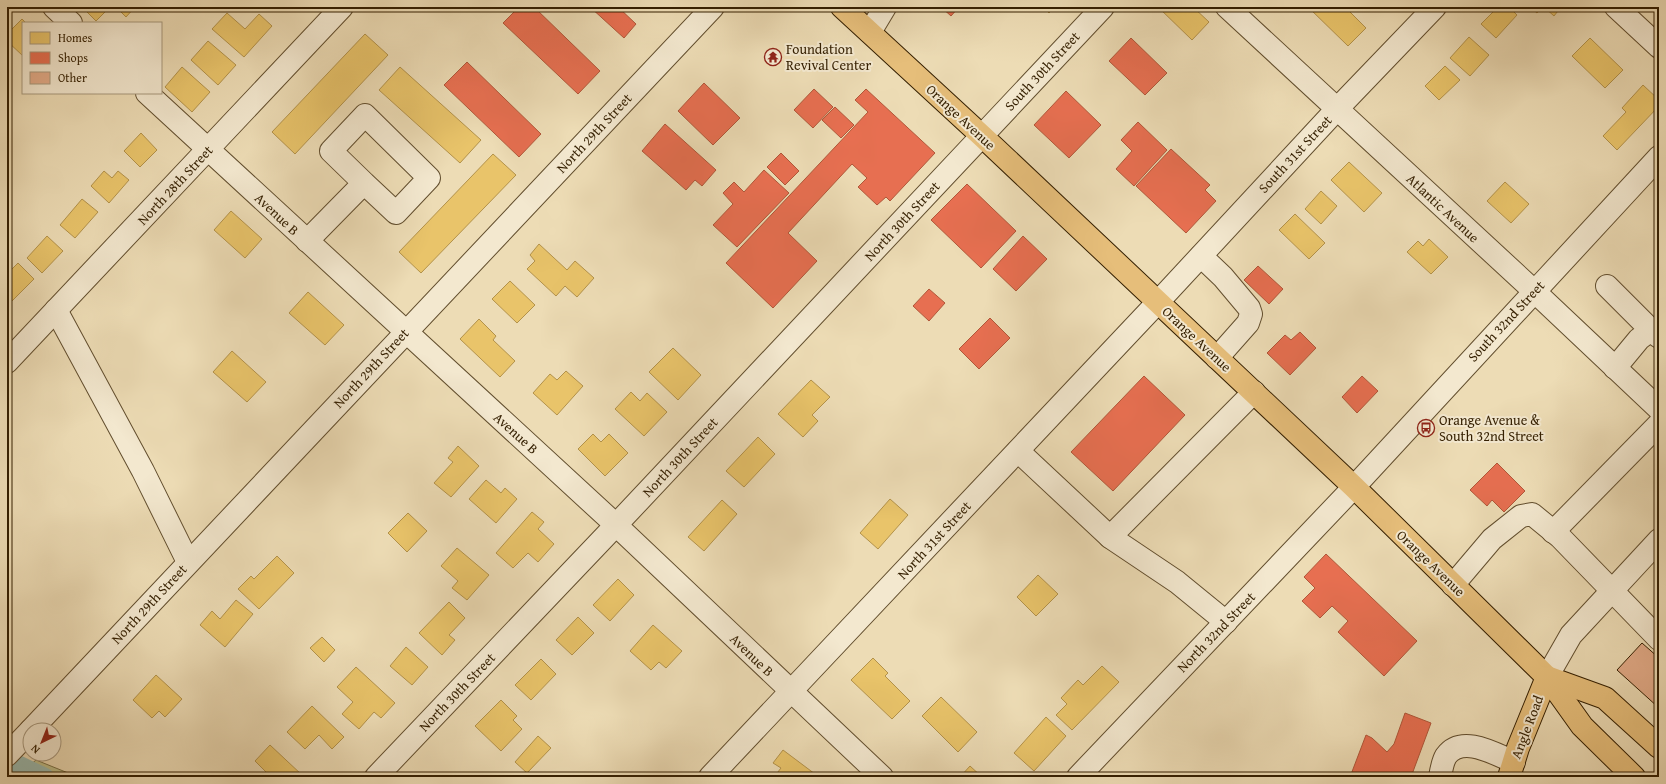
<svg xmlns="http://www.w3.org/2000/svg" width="1666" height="784" viewBox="0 0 1666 784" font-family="'Gentium Book Plus',serif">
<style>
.green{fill:#bebf8a;stroke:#796f46}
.homes{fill:#e9c46a;stroke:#b3924a}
.shops{fill:#e76f51;stroke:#b15739}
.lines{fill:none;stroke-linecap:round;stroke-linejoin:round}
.canal{stroke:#99bbb1;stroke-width:18}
.building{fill:#e2ab88;stroke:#341f01}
.minor-casing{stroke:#624e2e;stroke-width:24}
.major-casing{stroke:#341f01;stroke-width:24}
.minor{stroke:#f3e8cf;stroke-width:22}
.major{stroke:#e6be7a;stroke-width:22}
.labels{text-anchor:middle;stroke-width:4;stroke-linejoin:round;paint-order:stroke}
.poi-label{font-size:14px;fill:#341f01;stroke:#f3e8cf;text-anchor:start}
.street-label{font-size:14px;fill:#341f01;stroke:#f3e8cf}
</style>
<rect width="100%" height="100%" fill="#eddcb5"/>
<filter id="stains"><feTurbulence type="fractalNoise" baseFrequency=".005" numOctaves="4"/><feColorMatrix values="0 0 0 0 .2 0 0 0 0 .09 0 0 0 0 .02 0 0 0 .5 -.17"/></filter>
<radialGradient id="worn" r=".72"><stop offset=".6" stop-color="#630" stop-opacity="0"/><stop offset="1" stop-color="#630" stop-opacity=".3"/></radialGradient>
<!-- green -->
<polygon class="green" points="36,760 78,777 16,777"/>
<!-- homes -->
<g class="homes">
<polygon points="82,7 110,7 96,21"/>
<polygon points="116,7 135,7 126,17"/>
<polygon points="1043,7 1054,7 1049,13"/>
<polygon points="1158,7 1193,7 1209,22 1192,40"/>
<polygon points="1308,7 1345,7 1366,28 1348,46"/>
<polygon points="1498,7 1509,7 1517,15 1496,38 1481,24"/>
<polygon points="1530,7 1542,7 1537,13"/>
<polygon points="1544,7 1561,7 1554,16"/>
<polygon points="227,13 245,29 259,14 272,26 244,57 212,29"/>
<polygon points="22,19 26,23 23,23 23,56 7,41 7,34"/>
<polygon points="365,34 388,55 295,154 272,132"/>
<polygon points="1469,37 1489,55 1470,76 1450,58"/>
<polygon points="1590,38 1623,70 1605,88 1572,56"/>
<polygon points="208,41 236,65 218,85 191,60"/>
<polygon points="1445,66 1460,80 1439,100 1425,86"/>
<polygon points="182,67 210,92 192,112 165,87"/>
<polygon points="400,67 481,140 460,163 379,90"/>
<polygon points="1643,85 1659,100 1659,106 1617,150 1603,136 1626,112 1622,108"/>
<polygon points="141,133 157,150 140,167 124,151"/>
<polygon points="493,154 516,175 421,273 399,252"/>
<polygon points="1349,162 1382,193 1364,212 1331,180"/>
<polygon points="104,171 112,178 118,171 129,180 109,203 91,186"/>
<polygon points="1505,182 1529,204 1511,223 1487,201"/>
<polygon points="1321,191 1337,206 1321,224 1305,209"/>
<polygon points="82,199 98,212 75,238 60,225"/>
<polygon points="231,211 262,239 245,258 214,230"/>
<polygon points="1295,214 1325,243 1309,259 1279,230"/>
<polygon points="47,236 63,251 42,273 27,258"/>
<polygon points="1429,239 1448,257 1431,274 1407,252 1418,241 1423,246"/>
<polygon points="539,244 567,270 575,261 594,278 577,297 565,286 556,296 527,269 535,261 530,255"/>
<polygon points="18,263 34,279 9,304 7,301 7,274"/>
<polygon points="510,281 535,305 517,323 492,299"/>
<polygon points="308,292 344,325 325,345 289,313"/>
<polygon points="479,319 496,336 493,340 515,361 500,377 460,339"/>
<polygon points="673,348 701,375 678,400 649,372"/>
<polygon points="232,351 266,382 247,402 213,372"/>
<polygon points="566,371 583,386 557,415 533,393 550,374 557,380"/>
<polygon points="811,380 830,397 812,415 818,421 803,437 778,414"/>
<polygon points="631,392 640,401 647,393 667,412 644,436 615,409"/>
<polygon points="593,434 601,442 609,434 628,453 605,476 578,449"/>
<polygon points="758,437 775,454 744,487 726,471"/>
<polygon points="458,446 479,466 451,497 434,483 453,462 448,458"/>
<polygon points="486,480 501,493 505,488 517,499 496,523 469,499"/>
<polygon points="890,499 908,515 878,549 860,533"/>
<polygon points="722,500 737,514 704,551 688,537"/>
<polygon points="532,512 544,522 538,529 554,544 538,562 528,553 513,568 496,553"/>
<polygon points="408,513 427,531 407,552 388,533"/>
<polygon points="457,548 489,575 467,600 452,588 458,581 441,566"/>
<polygon points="277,556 294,573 259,609 238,589 251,576 254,579"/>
<polygon points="1038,575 1058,594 1036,616 1017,597"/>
<polygon points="618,579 634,595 610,621 593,605"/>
<polygon points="236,600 253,614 225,647 200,625 212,611 220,619"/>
<polygon points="449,602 465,618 449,635 455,640 442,655 419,633"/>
<polygon points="578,617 594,633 572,655 556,640"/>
<polygon points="653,625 682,651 666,668 659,662 651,670 630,651"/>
<polygon points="322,637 335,650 324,662 310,648"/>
<polygon points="406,647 428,667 412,685 390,666"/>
<polygon points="873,658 888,673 885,676 910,701 892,719 851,680"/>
<polygon points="541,659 556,674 531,700 515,685"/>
<polygon points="1102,666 1119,682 1072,730 1056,715 1067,704 1061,698 1078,680 1083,685"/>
<polygon points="356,667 395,703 381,718 374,712 359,729 342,714 353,702 337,687"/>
<polygon points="156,675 182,699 165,717 159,711 152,718 133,700"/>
<polygon points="941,697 977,732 958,752 922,716"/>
<polygon points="501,700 517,716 513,720 522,729 501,751 475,726"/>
<polygon points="312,706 344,737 332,749 319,735 305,749 287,732"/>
<polygon points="1046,717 1066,736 1034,771 1014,753"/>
<polygon points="538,736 551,748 527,773 515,762"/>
<polygon points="270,745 302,775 300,777 271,777 255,761"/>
<polygon points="783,750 815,774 813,777 774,777 781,768 773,763"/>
<polygon points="970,766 982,777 960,777"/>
</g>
<!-- shops -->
<g class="shops">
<polygon points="519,7 534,7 600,71 578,94 503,23"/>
<polygon points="590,7 618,7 636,24 624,38"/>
<polygon points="941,7 959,7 951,16"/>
<polygon points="1131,38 1167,73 1145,95 1109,61"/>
<polygon points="467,62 541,134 519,157 444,85"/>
<polygon points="704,83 740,118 713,145 678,111"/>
<polygon points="814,89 833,107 813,128 794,110"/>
<polygon points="866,89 935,153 890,201 886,197 877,205 858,187 867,178 852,164 788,233 817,261 773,308 726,263 868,112 855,100"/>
<polygon points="1066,91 1101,125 1069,158 1034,125"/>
<polygon points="835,107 854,125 841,138 822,120"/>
<polygon points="1138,122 1167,150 1134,186 1116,169 1132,151 1121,140"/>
<polygon points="665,124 716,170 702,186 695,180 686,190 642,151"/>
<polygon points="1171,149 1210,185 1205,190 1216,201 1186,233 1136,186"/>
<polygon points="781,153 799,171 785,185 767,167"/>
<polygon points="764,170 789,193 737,247 713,225 733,204 723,193 734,182 744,192"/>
<polygon points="967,184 1016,231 981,268 931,220"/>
<polygon points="1023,236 1047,259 1016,291 993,269"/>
<polygon points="1258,266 1283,289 1269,304 1244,280"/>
<polygon points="929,289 945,303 929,321 913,306"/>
<polygon points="990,318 1010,338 979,369 959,349"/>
<polygon points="1300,332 1316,348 1290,375 1267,353 1285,335 1291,340"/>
<polygon points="1144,376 1185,415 1113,491 1071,452"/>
<polygon points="1362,376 1378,391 1357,413 1342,397"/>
<polygon points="1497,463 1525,491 1504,512 1492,500 1487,506 1470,490"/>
<polygon points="1326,554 1417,641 1384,676 1338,632 1348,621 1332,606 1320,618 1302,601 1315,588 1304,577"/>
<polygon points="1405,713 1431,723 1411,777 1350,777 1366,735 1372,738 1387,752 1394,744"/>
</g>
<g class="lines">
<!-- canal -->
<polyline class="canal" points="7,759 45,777"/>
</g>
<!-- building -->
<polygon class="building" points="1642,643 1659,658 1659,708 1617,670"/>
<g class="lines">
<!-- minor casing -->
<g class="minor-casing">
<g id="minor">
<polyline points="54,7 71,23"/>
<polyline points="1227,7 1534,291 1659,409"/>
<polyline points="1616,7 1659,47"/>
<polyline points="870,32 885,7"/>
<polyline points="147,93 616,525 882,777"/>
<polyline points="307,241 364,183 396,213 429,178 365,115 331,151 364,183"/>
<polyline points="1201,256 1223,277 1249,308 1251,314 1248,323 1217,358"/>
<polyline points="1607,286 1651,330"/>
<polyline points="56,310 143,471 188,562"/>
<polyline points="7,362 342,7"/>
<polyline points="1615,368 1639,339 1651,330 1659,337"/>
<polyline points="1018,451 1110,537 1254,392"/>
<polyline points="1553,532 1659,424"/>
<polyline points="1110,537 1177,582 1226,622"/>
<polyline points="1453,585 1492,539 1521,516 1532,514 1560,537 1659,639"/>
<polyline points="1547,677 1571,635 1659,540"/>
<polyline points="31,730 713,7"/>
<polyline points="7,755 30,731"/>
<polyline points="376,777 616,525 1103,7"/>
<polyline points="710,777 1158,302 1337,109 1435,7"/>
<polyline points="1078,777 1354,487 1659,157"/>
<path d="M1440,777C1441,771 1443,761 1446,756C1462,734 1495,754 1514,762"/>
</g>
</g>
<!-- major casing -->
<g class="major-casing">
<g id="major">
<polyline points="842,7 982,136 1354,487 1547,677 1582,726 1634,777"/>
<polyline points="1547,677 1605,698 1659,747"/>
<polyline points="1509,777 1518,748 1547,677"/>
</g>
</g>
<!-- minor -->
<use href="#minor" class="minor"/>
<!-- major -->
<use href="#major" class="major"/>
</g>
<!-- icons -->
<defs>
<g id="temple-ring" transform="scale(0.9)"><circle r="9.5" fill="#f3e8cf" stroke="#8f2418" stroke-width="1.5"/><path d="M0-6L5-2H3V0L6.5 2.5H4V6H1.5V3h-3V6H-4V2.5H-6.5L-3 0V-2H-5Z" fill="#8f2418"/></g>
<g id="bus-ring" transform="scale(0.9)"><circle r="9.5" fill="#f3e8cf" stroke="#8f2418" stroke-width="1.5"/><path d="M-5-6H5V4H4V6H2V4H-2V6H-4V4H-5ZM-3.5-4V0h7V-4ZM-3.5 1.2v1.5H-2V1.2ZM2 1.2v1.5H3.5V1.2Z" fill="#8f2418"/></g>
</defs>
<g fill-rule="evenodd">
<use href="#temple-ring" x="773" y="57"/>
<use href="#bus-ring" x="1426" y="428"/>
</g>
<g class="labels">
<!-- poi labels -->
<g class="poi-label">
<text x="786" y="54">Foundation<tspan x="786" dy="16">Revival Center</tspan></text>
<text x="1439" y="425">Orange Avenue &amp;<tspan x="1439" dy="16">South 32nd Street</tspan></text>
</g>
<!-- street labels -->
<g class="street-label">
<text transform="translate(1042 71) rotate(-47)" y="5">South 30th Street</text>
<text transform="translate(961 117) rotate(43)" y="5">Orange Avenue</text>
<text transform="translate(594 133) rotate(-47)" y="5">North 29th Street</text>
<text transform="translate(1295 154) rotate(-47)" y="5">South 31st Street</text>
<text transform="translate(175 185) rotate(-47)" y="5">North 28th Street</text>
<text transform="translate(1443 208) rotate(43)" y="5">Atlantic Avenue</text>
<text transform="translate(277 214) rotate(43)" y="5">Avenue B</text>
<text transform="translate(902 221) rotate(-47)" y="5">North 30th Street</text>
<text transform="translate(1506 321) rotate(-47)" y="5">South 32nd Street</text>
<text transform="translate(1197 339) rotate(43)" y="5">Orange Avenue</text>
<text transform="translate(371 368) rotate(-47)" y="5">North 29th Street</text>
<text transform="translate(516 433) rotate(42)" y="5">Avenue B</text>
<text transform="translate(680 457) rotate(-47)" y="5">North 30th Street</text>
<text transform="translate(934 540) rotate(-47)" y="5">North 31st Street</text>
<text transform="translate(1431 563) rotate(44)" y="5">Orange Avenue</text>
<text transform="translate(149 604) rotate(-47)" y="5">North 29th Street</text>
<text transform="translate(1216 632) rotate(-46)" y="5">North 32nd Street</text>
<text transform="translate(752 655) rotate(44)" y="5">Avenue B</text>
<text transform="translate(457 692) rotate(-46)" y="5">North 30th Street</text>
<text transform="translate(1527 727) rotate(-69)" y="5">Angle Road</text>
</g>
</g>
<!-- margin -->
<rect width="1666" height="784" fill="none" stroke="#eddcb5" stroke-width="24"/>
<rect x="8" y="8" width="1650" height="768" fill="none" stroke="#341f01" stroke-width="2"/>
<rect x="12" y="12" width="1642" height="760" fill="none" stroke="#341f01"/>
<!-- legend -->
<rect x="22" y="22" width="140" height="72" fill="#f3e8cf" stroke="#a7987d"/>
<rect x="30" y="32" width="20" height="12" fill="#e9c46a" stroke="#a7987d"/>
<text x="58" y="42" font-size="12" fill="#341f01">Homes</text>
<rect x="30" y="52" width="20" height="12" fill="#e76f51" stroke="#a7987d"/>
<text x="58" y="62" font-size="12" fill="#341f01">Shops</text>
<rect x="30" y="72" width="20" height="12" fill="#e2ab88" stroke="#a7987d"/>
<text x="58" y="82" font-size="12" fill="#341f01">Other</text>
<!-- north arrow -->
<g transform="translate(42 742) rotate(223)"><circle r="19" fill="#f3e8cf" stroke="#a7987d"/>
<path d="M0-3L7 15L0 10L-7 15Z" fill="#8f2418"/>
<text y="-6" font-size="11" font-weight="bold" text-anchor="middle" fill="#341f01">N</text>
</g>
<rect width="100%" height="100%" filter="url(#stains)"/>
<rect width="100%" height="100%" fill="url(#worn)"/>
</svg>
